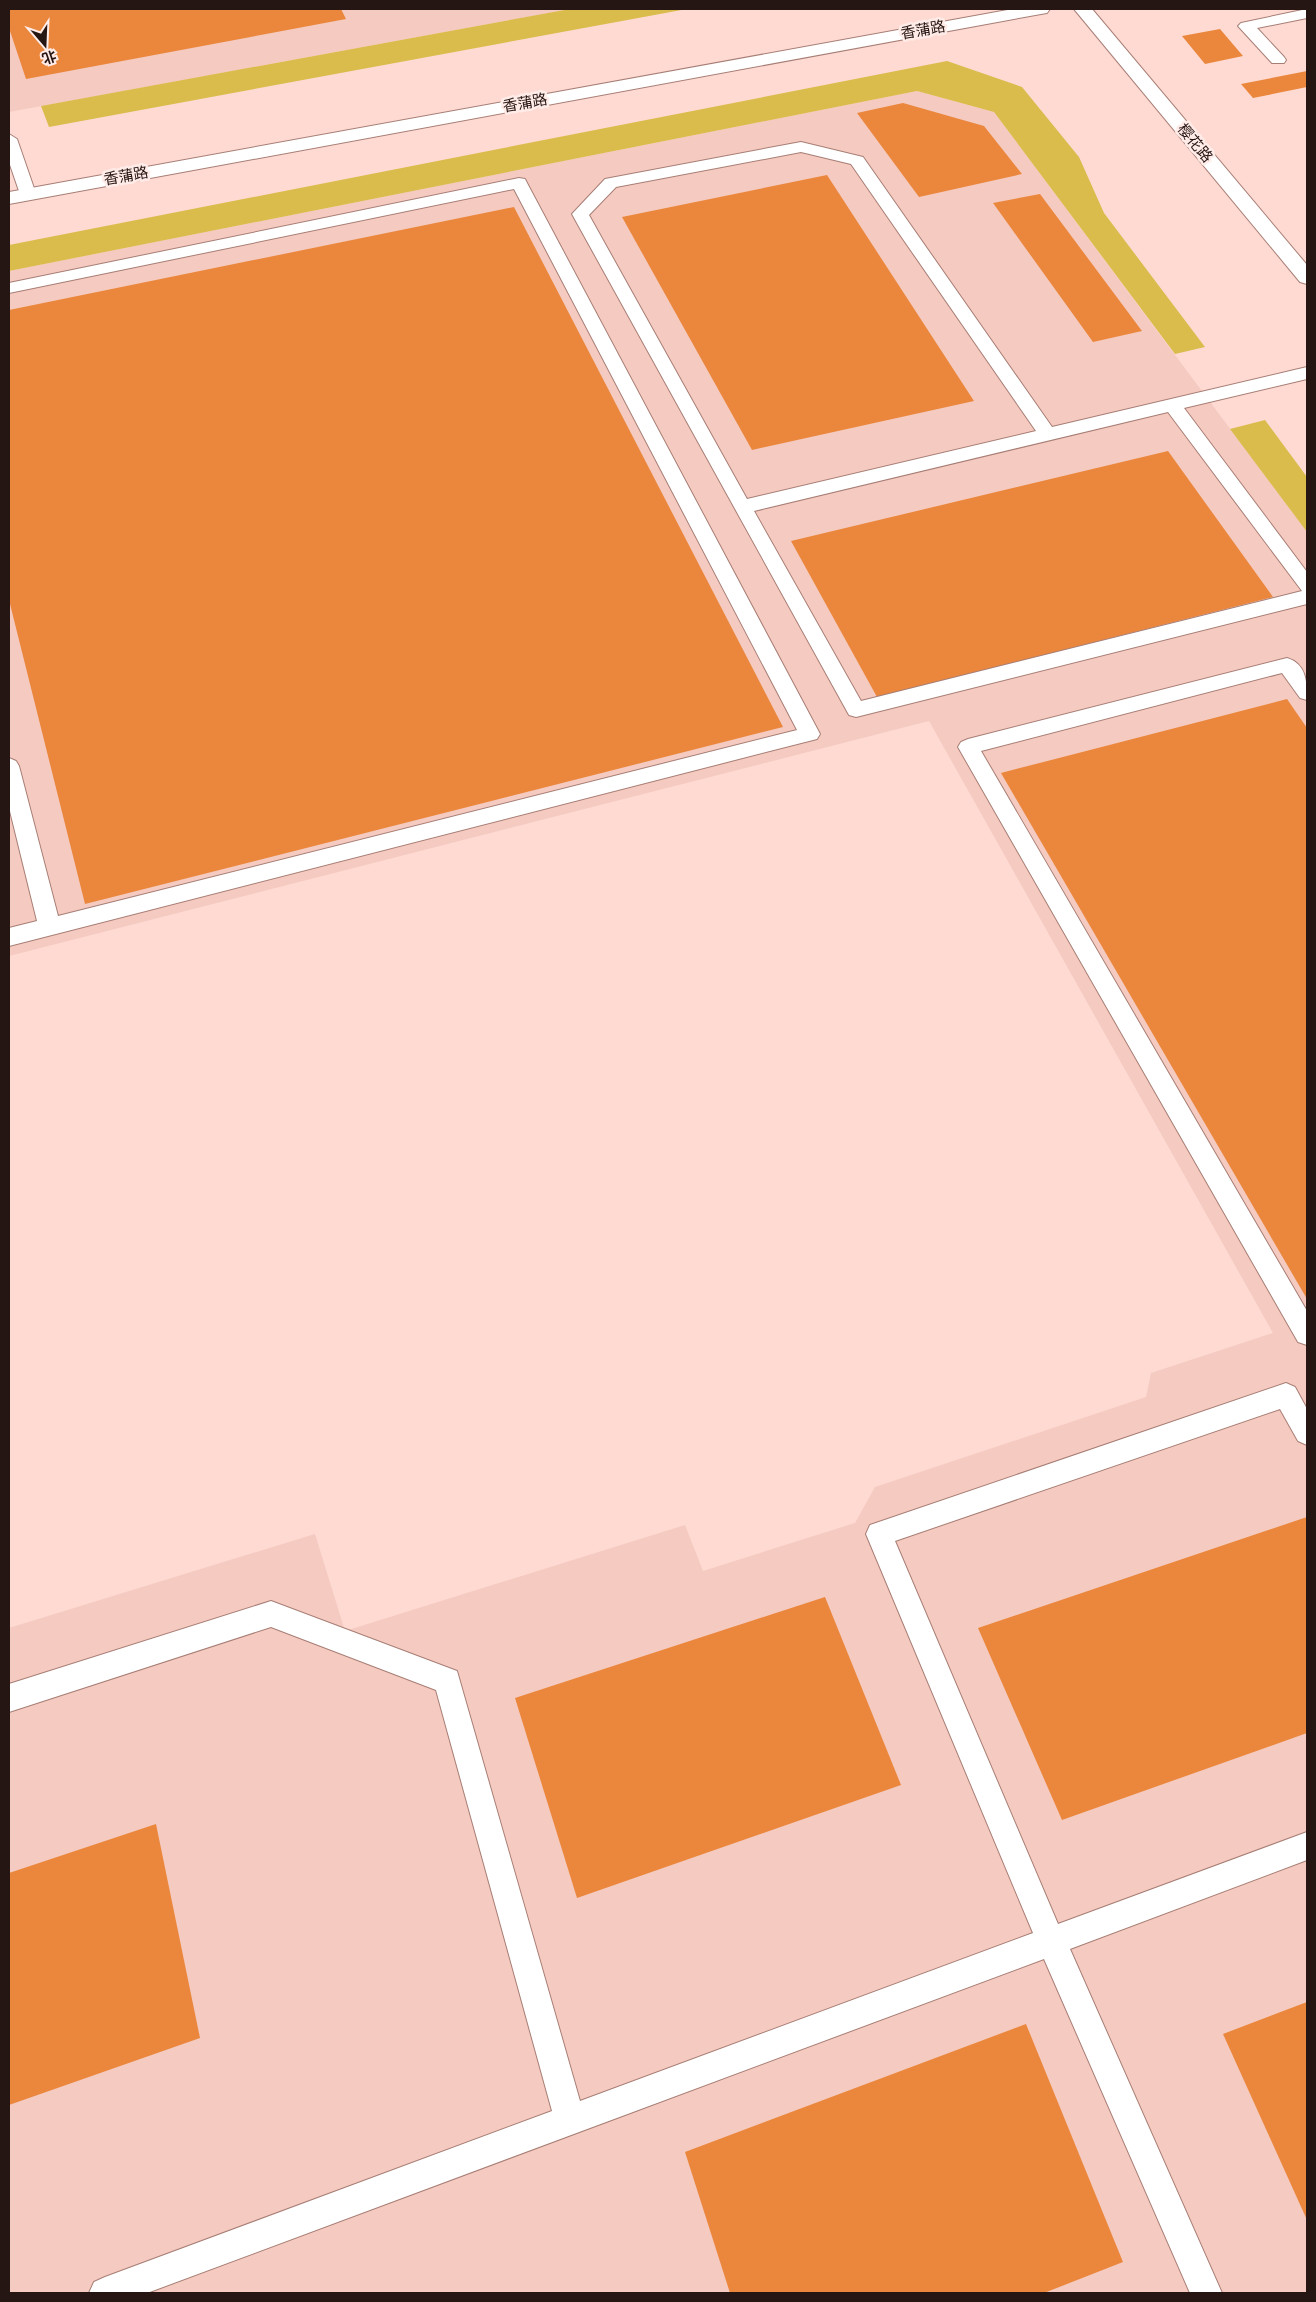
<svg xmlns="http://www.w3.org/2000/svg" width="1316" height="2302" viewBox="0 0 1316 2302" font-family="'Zilla Slab','Noto Sans SC',serif">
<style>
.built{fill:#f5cac0}
.green{fill:#dabc4c}
.building{fill:#ea873c}
.lines{fill:none;stroke-linecap:round;stroke-linejoin:round}
.lane-casing{stroke:#a77e75;stroke-width:2}
.secondary-casing{stroke:#a77e75;stroke-width:2}
.lane{fill:#fff;fill-rule:evenodd}
.secondary{fill:#fff;fill-rule:evenodd}
.labels{text-anchor:middle;stroke-width:5;stroke-linejoin:round;paint-order:stroke}
.far-street-label{font-size:15px;fill:#261613;stroke:#ffece8}
</style>
<rect width="100%" height="100%" fill="#fedad2"/>
<!-- built -->
<g class="built">
<polygon points="9,9 570,9 9,112"/>
<polygon points="917,91 994,112 1307,532 1307,2293 9,2293 9,1628 315,1534 345,1631 685,1525 703,1571 855,1523 875,1487 1146,1397 1151,1373 1273,1333 929,721 9,956 9,271"/>
</g>
<!-- green -->
<g class="green">
<polygon points="570,9 687,9 49,127 41,106"/>
<polygon points="947,61 1022,87 1079,157 1104,213 1205,347 1175,354 994,112 917,91 9,271 9,245"/>
<polygon points="1265,420 1307,477 1307,532 1230,429"/>
</g>
<!-- building -->
<g class="building">
<polygon points="9,9 341,9 346,19 26,79 9,28"/>
<polygon points="1220,29 1243,56 1205,64 1182,36"/>
<polygon points="1307,71 1307,87 1253,98 1241,84"/>
<polygon points="903,103 984,126 1022,174 919,197 857,113"/>
<polygon points="827,175 974,401 752,450 622,217"/>
<polygon points="1040,194 1142,331 1093,342 993,203"/>
<polygon points="514,207 783,727 85,904 9,600 9,310"/>
<polygon points="1168,451 1273,597 877,697 791,541"/>
<polygon points="1287,699 1307,728 1307,1299 1001,773"/>
<polygon points="1307,1517 1307,1733 1062,1820 978,1628"/>
<polygon points="825,1597 901,1785 577,1898 515,1698"/>
<polygon points="156,1824 200,2038 9,2105 9,1873"/>
<polygon points="1307,2002 1307,2220 1223,2034"/>
<polygon points="1026,2024 1123,2262 1044,2293 730,2293 685,2152"/>
</g>
<g class="lines">
<!-- lane casing -->
<g class="lane-casing">
<g id="lane">
<polygon points="1307,9 1307,18 1257,28 1284,57 1286,60 1284,63 1272,63 1238,26 1241,23"/>
<polygon points="9,134 17,139 36,194 34,198 22,198 20,194 9,162"/>
<path d="M801,142L863,157L1052,427L1307,367V379L1184,408L1307,572V604L856,717L849,715L572,214L605,179ZM801,152L851,164L1036,431L747,499L589,215L616,187ZM1168,412L1302,591L861,701L754,511Z"/>
<polygon points="519,178 525,179 527,183 820,734 817,739 9,946 9,928 37,921 9,807 9,758 16,761 19,766 58,916 797,730 514,189 9,293 9,283"/>
<path d="M1287,658C1307,664 1307,683 1307,700L1300,698L1282,673L981,751L1307,1311V1345L1298,1342L958,747L961,742L968,739Z"/>
<polygon points="1286,1383 1295,1387 1307,1409 1307,1445 1298,1441 1280,1409 895,1541 1058,1924 1307,1832 1307,1860 1070,1949 1222,2293 1190,2293 1044,1959 147,2293 89,2293 94,2282 105,2277 552,2111 436,1690 271,1627 9,1712 9,1684 271,1601 457,1671 580,2101 1033,1933 866,1534 870,1525"/>
</g>
</g>
<!-- secondary casing -->
<g class="secondary-casing">
<g id="secondary">
<polygon points="1013,9 1050,9 1047,13 1041,14 9,204 9,192"/>
<polygon points="1074,9 1092,9 1307,265 1307,284 1300,282"/>
</g>
</g>
<!-- lane -->
<use href="#lane" class="lane"/>
<!-- secondary -->
<use href="#secondary" class="secondary"/>
</g>
<g class="labels">
<!-- far-street labels -->
<g class="far-street-label">
<text transform="translate(923 30) rotate(-10)" y="5">香蒲路</text>
<text transform="translate(525 103) rotate(-10)" y="5">香蒲路</text>
<text transform="translate(1195 143) rotate(50)" y="5">樱花路</text>
<text transform="translate(126 176) rotate(-10)" y="5">香蒲路</text>
</g>
</g>
<!-- border -->
<rect width="1316" height="2302" fill="none" stroke="#261613" stroke-width="20"/>
<!-- north arrow -->
<g transform="translate(45 45) rotate(161)" stroke="#ffece8" stroke-width="4" paint-order="stroke">
<path d="M0-4L9 19L0 12L-9 19Z" fill="#261613"/>
<text y="-8" font-size="14" font-weight="bold" text-anchor="middle" fill="#261613">北</text>
</g>
</svg>
